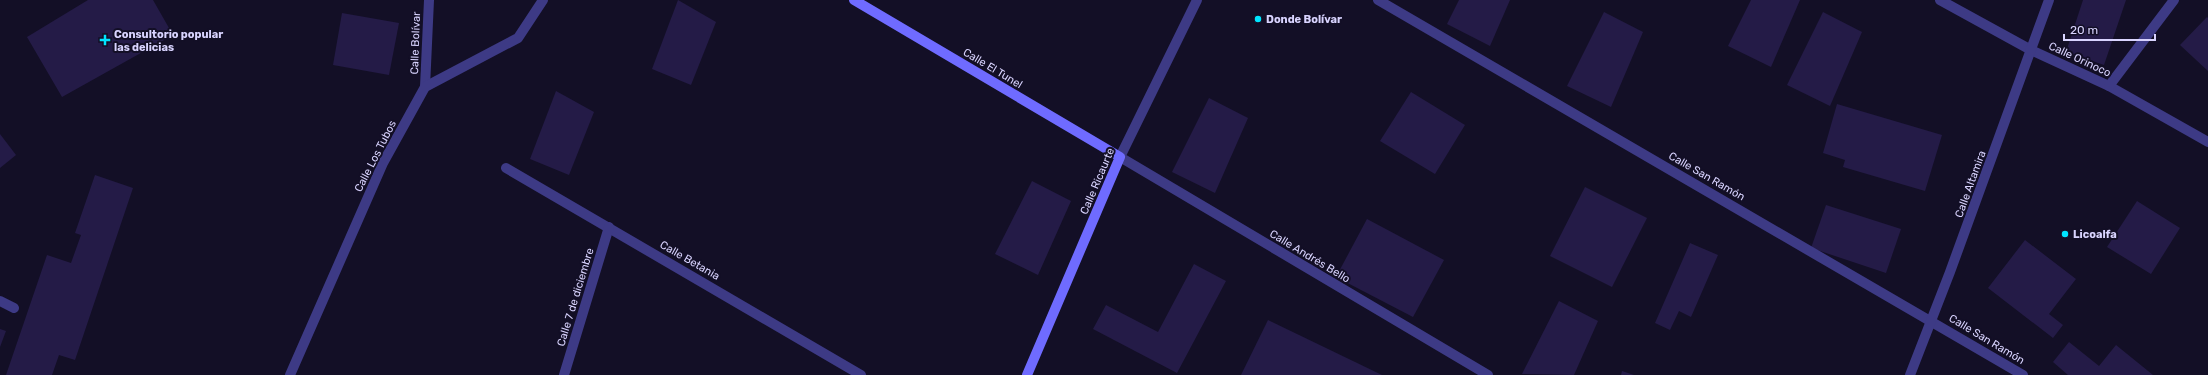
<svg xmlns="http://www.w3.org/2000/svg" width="2208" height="375" viewBox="0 0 2208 375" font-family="Rubik,sans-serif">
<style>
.building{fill:#241b47}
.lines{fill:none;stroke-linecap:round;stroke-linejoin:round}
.street{stroke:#3d3a85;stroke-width:10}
.secondary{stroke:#6f6bff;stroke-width:10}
.poi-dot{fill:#00e5ff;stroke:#130f26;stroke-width:1.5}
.labels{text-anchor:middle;stroke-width:4;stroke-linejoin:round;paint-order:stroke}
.poi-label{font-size:11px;font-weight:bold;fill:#d9d4ff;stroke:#130f26;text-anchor:start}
.street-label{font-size:11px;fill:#d9d4ff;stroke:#130f26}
</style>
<rect width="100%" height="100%" fill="#130f26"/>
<!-- building -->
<g class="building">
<polygon points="88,0 153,0 173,35 62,97 27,37"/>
<polygon points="678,0 716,22 691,85 652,69"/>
<polygon points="1459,0 1510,0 1490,46 1447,24"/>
<polygon points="1751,0 1800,0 1771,67 1728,46"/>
<polygon points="2083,0 2126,0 2104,65 2066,52"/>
<polygon points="1604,12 1643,32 1611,107 1567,86"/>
<polygon points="1823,12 1862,32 1830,106 1787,85"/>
<polygon points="342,13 399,23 389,75 333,65"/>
<polygon points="2207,17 2208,18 2208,71 2180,45"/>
<polygon points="556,91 594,112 569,175 530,159"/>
<polygon points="1411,92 1465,125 1435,174 1380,141"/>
<polygon points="1209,98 1248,118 1215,193 1172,172"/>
<polygon points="1837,104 1942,135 1925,191 1843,167 1845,160 1823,153"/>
<polygon points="0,134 16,155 0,168"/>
<polygon points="95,175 133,188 75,360 59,355 52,375 6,375 47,255 71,263 81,235 75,233"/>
<polygon points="1032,181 1071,201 1038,275 995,254"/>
<polygon points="1585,187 1647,218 1612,287 1550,256"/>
<polygon points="2137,201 2180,228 2151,274 2107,247"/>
<polygon points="1826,205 1901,229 1886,273 1811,248"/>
<polygon points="1367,219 1444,260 1413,317 1336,277"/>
<polygon points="2025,240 2076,279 2049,314 2063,325 2053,338 1988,288"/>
<polygon points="1690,243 1718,255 1691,317 1679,311 1670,330 1655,323"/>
<polygon points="1194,264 1226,281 1177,373 1093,329 1106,305 1158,332"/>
<polygon points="1559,301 1598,321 1574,375 1522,374"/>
<polygon points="1268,320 1382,375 1241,375"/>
<polygon points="0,329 6,331 0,347"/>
<polygon points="2069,342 2099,366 2116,345 2153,375 2068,375 2053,362"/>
<polygon points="1622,371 1634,375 1621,375"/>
</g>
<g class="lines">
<!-- street -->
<g class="street">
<polyline points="1197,0 1120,157 1488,375"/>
<polyline points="1378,0 2023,375"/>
<polyline points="1940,0 2031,50 2109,86 2208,142"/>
<polyline points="2109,86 2174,0"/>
<polyline points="425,87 429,0"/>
<polyline points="506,168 861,375"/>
<polyline points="0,301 14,308"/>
<polyline points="290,375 383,163 425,87 518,38 543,0"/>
<polyline points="564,375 609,227"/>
<polyline points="1910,375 1950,272 2049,0"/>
</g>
<!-- secondary -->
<polyline class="secondary" points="854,0 1120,157 1027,375"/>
</g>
<!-- markers -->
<g class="poi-dot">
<circle cx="1258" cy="19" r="4"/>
<path d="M103 34h4v4h4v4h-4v4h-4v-4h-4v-4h4z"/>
<circle cx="2065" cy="234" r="4"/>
</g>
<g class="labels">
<!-- poi labels -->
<g class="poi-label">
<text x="1266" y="23">Donde Bolívar</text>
<text x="114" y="38">Consultorio popular<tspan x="114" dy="13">las delicias</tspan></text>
<text x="2073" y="238">Licoalfa</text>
</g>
<!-- street labels -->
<g class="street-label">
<text transform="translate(415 43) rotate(-88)" y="4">Calle Bolívar</text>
<text transform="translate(2080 59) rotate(25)" y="4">Calle Orinoco</text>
<text transform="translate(993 68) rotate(31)" y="4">Calle El Tunel</text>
<text transform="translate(375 156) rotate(-63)" y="4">Calle Los Tubos</text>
<text transform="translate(1707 176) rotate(30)" y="4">Calle San Ramón</text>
<text transform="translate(1097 181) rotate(-67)" y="4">Calle Ricaurte</text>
<text transform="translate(1970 184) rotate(-70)" y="4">Calle Altamira</text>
<text transform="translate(1310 256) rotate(31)" y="4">Calle Andrés Bello</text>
<text transform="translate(690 260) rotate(30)" y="4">Calle Betania</text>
<text transform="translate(575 297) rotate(-73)" y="4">Calle 7 de diciembre</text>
<text transform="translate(1987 339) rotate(31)" y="4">Calle San Ramón</text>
</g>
</g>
<!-- scale -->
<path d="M2064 34v6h91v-6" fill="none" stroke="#d9d4ff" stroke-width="2"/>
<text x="2070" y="34" font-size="12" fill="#d9d4ff" stroke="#130f26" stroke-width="3" paint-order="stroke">20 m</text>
</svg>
